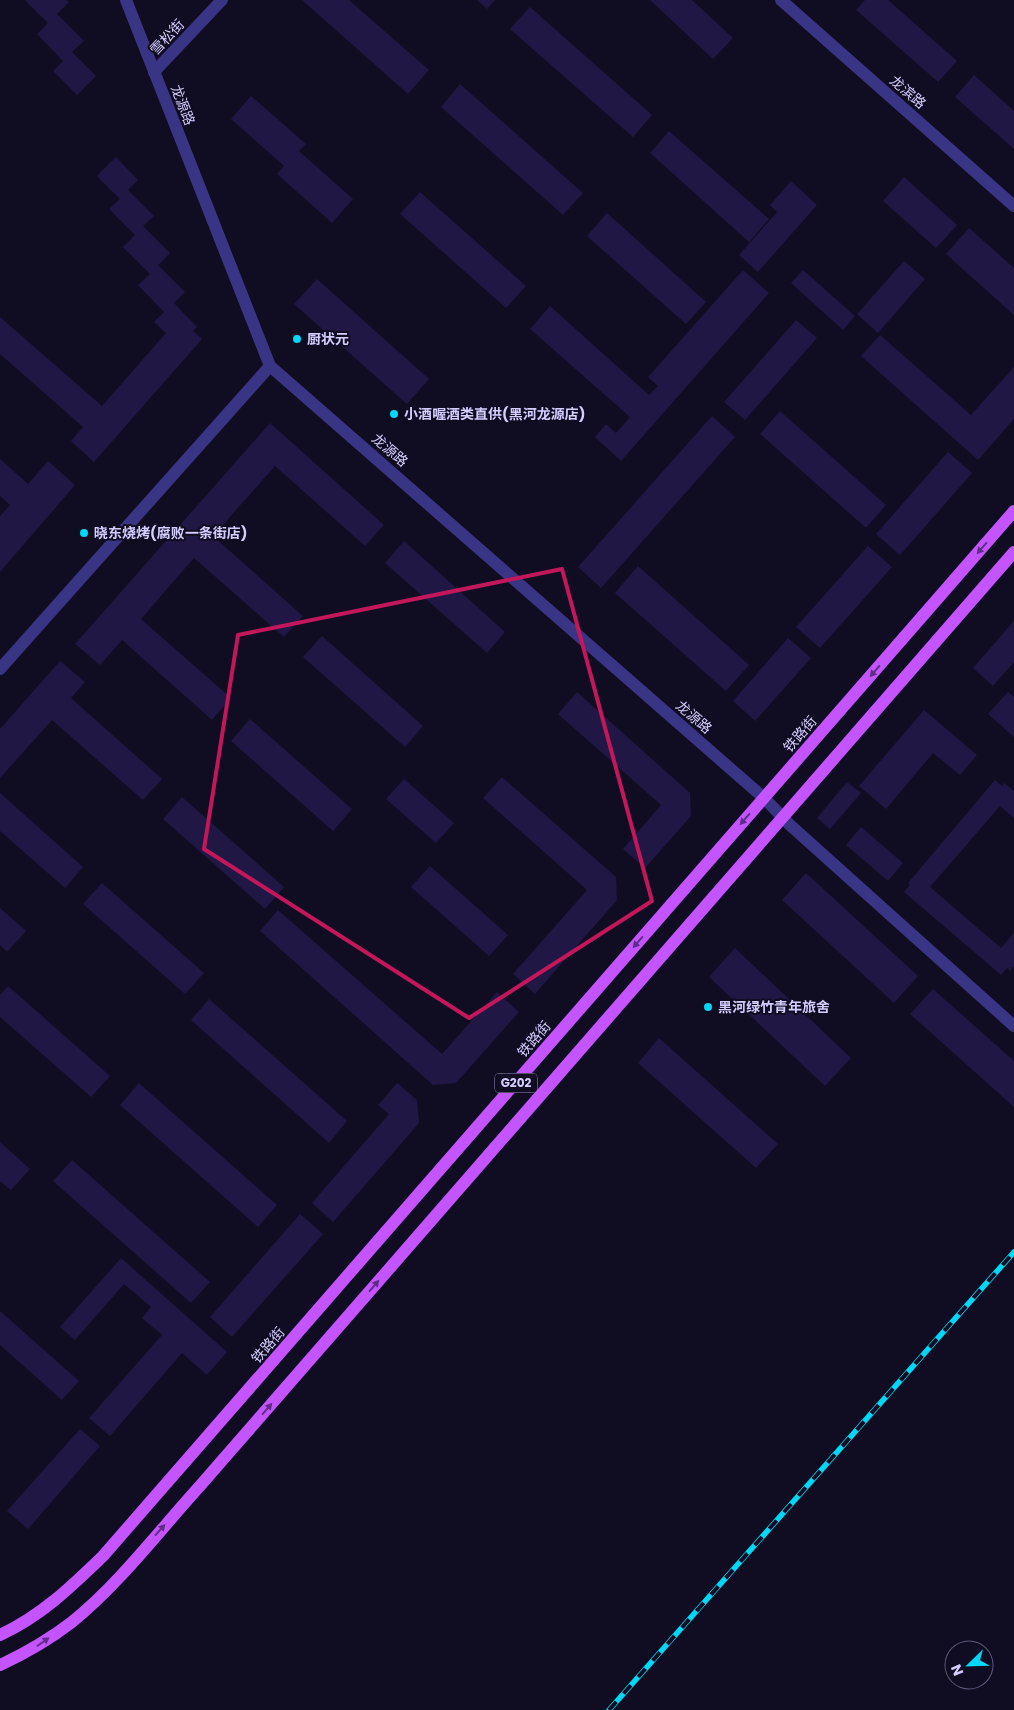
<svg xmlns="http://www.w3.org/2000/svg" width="1014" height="1710" viewBox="0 0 1014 1710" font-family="Poppins,'Noto Sans SC',sans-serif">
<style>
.building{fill:#211744}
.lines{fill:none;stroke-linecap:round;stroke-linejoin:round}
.street{stroke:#3a3484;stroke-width:12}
.primary{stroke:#c454ff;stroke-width:12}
.rail-casing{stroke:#00d8f8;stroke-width:5.5}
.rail{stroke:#100c22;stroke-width:4;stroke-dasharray:11;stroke-linecap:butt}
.oneway{fill:#612c85}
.marked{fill:none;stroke:#c2185b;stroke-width:4;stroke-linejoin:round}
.poi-dot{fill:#00d8f8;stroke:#100c22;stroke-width:2}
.labels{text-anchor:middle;stroke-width:4;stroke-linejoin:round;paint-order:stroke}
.shield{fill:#100c22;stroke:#9993bd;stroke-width:1}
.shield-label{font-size:12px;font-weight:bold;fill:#d4cdff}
.street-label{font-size:14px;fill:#d4cdff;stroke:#100c22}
.poi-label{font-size:14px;font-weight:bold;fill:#d4cdff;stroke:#100c22;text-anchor:start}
</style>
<rect width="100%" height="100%" fill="#100c22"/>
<!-- building -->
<g class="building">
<polygon points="25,0 66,0 69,2 57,14 84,41 72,52 96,76 77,95 53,71 63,61 37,34 48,23"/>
<polygon points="302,0 349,0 429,70 408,94"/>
<polygon points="477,0 495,0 487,9"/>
<polygon points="650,0 692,0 733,38 713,59"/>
<polygon points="865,0 888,0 957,61 938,82 856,10"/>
<polygon points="530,7 652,115 633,137 510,29"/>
<polygon points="974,75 1014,111 1014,149 955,97"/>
<polygon points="460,84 583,193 563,215 441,107"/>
<polygon points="251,96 306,144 299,151 353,199 332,223 277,174 284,166 231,119"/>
<polygon points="669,131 769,219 749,242 650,153"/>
<polygon points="116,157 138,180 128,190 154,216 143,226 170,253 158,265 185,292 174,303 197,327 193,331 202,339 94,462 71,441 83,427 0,354 0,317 102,406 166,333 154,322 164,312 138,285 150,274 123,247 135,235 109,209 120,199 97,176"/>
<polygon points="904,177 957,225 936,248 883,201"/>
<polygon points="791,181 817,205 758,272 739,255 777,212 770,205"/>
<polygon points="420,192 526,286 506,308 400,214"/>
<polygon points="607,213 706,302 686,324 587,236"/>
<polygon points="969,228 1014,268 1014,315 946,254"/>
<polygon points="904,261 925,279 878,333 857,314"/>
<polygon points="743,270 769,293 621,461 595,437 606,424 616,433 630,417 530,329 550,306 649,395 658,386 648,377"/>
<polygon points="803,270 855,316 843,330 791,283"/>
<polygon points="317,279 429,379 407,404 294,304"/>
<polygon points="796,320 817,338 745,420 724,402"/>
<polygon points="880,335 971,415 1014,367 1014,419 978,460 861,356"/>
<polygon points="780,411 886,505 866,528 760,434"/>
<polygon points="712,416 735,437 601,588 578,567"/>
<polygon points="270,423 384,525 365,546 275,466 213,536 303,616 284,637 194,558 141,619 231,698 212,720 122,640 100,665 75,644"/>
<polygon points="948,452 972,473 900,555 876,534"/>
<polygon points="0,459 28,484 48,461 75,485 0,572 0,516 10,505 0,496"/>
<polygon points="404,541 505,632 487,653 385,563"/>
<polygon points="868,546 892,567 820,648 796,627"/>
<polygon points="638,566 749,665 726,691 615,593"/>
<polygon points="1014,621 1014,662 993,686 973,668"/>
<polygon points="322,636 423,726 405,747 303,657"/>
<polygon points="788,638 811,658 755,721 733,701"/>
<polygon points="60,661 85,682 71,698 162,779 143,800 52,720 0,778 0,729"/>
<polygon points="577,692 690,793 691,816 645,868 623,849 661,805 558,714"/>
<polygon points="1008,692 1014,697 1014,737 988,714"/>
<polygon points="924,710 977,755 960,775 933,753 886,809 859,786"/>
<polygon points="250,719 352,809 333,831 231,741"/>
<polygon points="502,777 616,877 617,900 535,994 513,974 587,890 483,798"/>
<polygon points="404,779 454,823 436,843 386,799"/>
<polygon points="995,780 1002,786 1004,783 1014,791 1014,818 1000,806 930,887 1001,948 1014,933 1014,966 1010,971 1007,968 1001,975 904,892 910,885 908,883"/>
<polygon points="847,782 861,793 830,829 817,818"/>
<polygon points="0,793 83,867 65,888 0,831"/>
<polygon points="182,797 284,887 265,909 163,819"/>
<polygon points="861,827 903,863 888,881 846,845"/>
<polygon points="430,866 508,935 489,956 411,887"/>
<polygon points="806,873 918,976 894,1003 782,900"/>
<polygon points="102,883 204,973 185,994 83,904"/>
<polygon points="0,908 26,931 7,952 0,945"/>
<polygon points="278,910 442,1054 497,992 519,1012 456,1083 433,1085 260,931"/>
<polygon points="735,948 851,1058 825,1086 709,977"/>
<polygon points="8,986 110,1076 91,1097 0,1017 0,995"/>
<polygon points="933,989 1014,1061 1014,1107 910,1014"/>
<polygon points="209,999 347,1121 329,1143 191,1020"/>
<polygon points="659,1038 778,1144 756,1168 638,1063"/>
<polygon points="139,1083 277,1205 258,1227 120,1105"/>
<polygon points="397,1083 417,1100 419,1123 333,1222 312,1203 389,1114 378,1105"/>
<polygon points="0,1142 30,1169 11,1190 0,1181"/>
<polygon points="72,1160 210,1282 191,1303 53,1181"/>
<polygon points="300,1214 323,1234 232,1337 210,1317"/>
<polygon points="121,1258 227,1352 207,1375 182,1353 110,1436 89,1418 162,1335 142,1318 151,1307 124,1284 75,1340 60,1327"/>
<polygon points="0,1311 79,1381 62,1400 0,1345"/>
<polygon points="80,1429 100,1446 28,1529 7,1511"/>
</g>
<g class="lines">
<!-- street -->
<g class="street">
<polyline points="126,0 270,366 764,798 790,825 1014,1026"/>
<polyline points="781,0 1014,206"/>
<polyline points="154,72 222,0"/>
<polyline points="0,669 270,366"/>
</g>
<!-- primary -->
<g class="primary">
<path d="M0,1635C41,1616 71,1587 103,1556L1014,511"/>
<path d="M0,1665C26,1653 50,1639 72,1622C119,1584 159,1531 199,1487L1014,552"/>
</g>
<!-- rail casing -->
<g class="rail-casing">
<polyline id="rail" points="609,1710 1014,1252"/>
</g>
<!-- rail -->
<use href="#rail" class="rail"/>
</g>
<!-- one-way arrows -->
<defs><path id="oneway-solid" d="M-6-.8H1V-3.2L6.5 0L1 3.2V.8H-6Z" transform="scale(1.25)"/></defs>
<g class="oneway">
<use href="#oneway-solid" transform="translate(982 548) rotate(131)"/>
<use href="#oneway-solid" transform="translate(875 671) rotate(131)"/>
<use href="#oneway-solid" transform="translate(745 819) rotate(131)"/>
<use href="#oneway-solid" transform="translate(638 942) rotate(131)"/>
<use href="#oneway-solid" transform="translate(374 1286) rotate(-49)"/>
<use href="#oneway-solid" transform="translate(267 1409) rotate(-49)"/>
<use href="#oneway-solid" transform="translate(160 1530) rotate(-48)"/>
<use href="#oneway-solid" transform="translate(43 1642) rotate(-35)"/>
</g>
<!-- marked area -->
<path class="marked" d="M562,569L652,901L469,1018L204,849L238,635Z"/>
<!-- markers -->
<g class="poi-dot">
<circle cx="297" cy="339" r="5"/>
<circle cx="394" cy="414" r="5"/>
<circle cx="84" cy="533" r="5"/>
<circle cx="708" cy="1007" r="5"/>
</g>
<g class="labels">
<!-- shield labels -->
<rect class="shield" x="495" y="1073.5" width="42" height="19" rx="4"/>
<g class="shield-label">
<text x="516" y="1087">G202</text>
</g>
<!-- street labels -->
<g class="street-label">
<text transform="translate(167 37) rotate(-47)" y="5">雪松街</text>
<text transform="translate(908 92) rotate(41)" y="5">龙滨路</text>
<text transform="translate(183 105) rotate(69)" y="5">龙源路</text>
<text transform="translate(390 450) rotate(41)" y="5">龙源路</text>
<text transform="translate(694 717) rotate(41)" y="5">龙源路</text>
<text transform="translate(800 734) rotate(-49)" y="5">铁路街</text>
<text transform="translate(534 1039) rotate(-49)" y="5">铁路街</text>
<text transform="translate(268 1345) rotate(-49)" y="5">铁路街</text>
</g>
<!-- poi labels -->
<g class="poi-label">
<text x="307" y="344">厨状元</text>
<text x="404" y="419">小酒喔酒类直供(黑河龙源店)</text>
<text x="94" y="538">晓东烧烤(腐败一条街店)</text>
<text x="718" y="1012">黑河绿竹青年旅舍</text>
</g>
</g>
<!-- north arrow -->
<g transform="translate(969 1665) rotate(247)"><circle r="24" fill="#100c22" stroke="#5e597a"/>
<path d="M0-4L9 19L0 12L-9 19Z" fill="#00d8f8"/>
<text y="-8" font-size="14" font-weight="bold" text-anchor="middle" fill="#d4cdff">N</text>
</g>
</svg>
